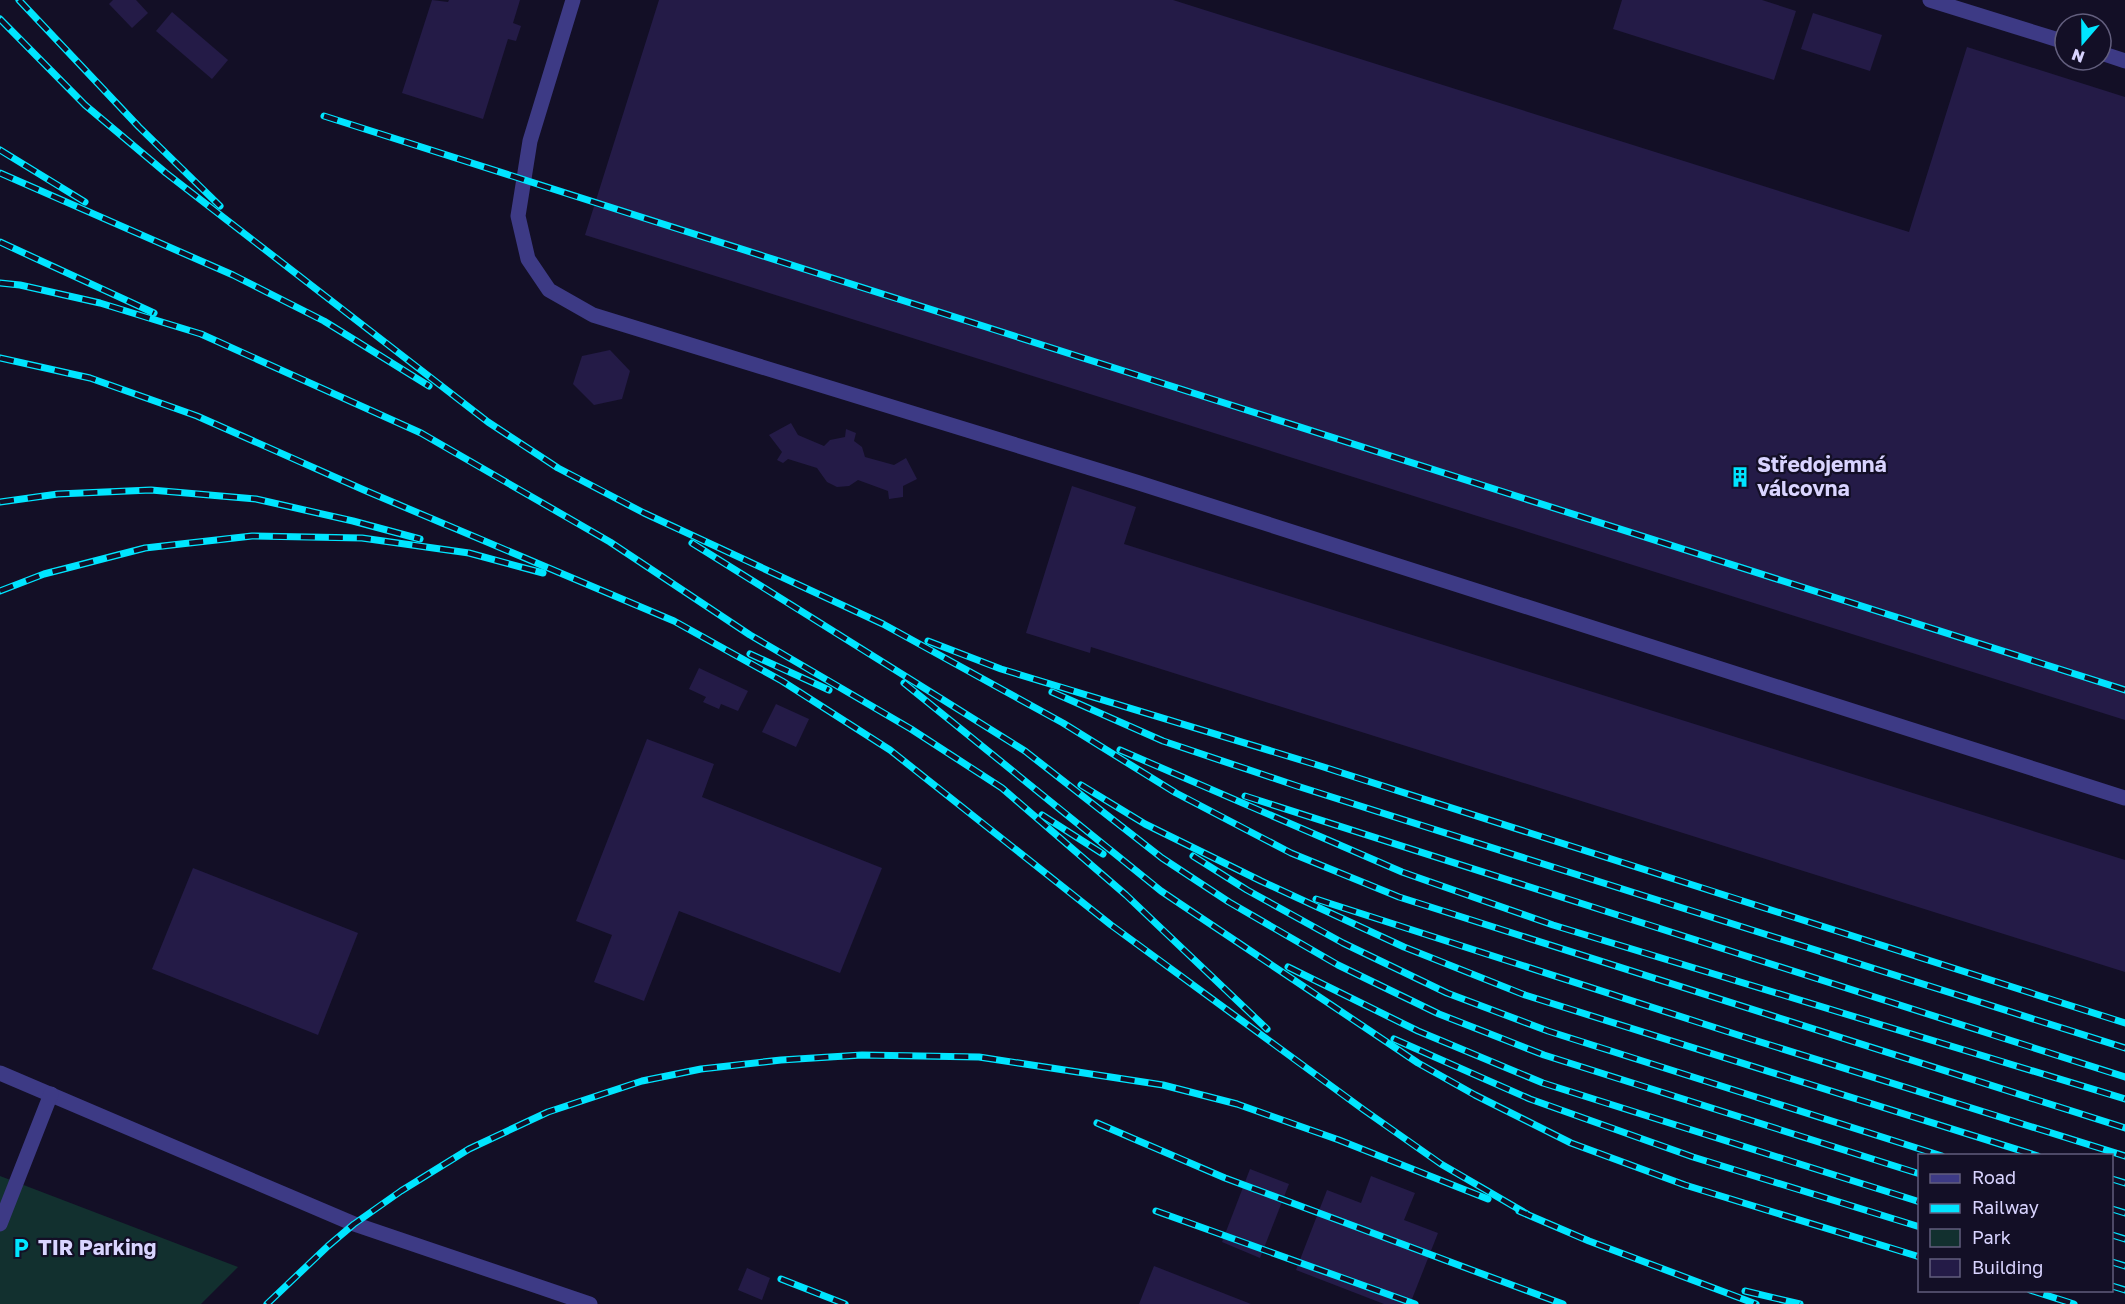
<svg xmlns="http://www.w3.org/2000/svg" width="2125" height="1304" viewBox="0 0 2125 1304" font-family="'Golos Text',sans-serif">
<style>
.green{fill:#12302f}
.building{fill:#241b47}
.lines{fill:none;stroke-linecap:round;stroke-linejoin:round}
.minor{stroke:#3d3a85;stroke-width:15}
.rail-casing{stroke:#00e5ff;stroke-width:7}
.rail{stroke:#130f26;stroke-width:4.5;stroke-dasharray:14;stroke-linecap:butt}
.labels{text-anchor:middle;stroke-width:4.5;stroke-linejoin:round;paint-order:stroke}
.poi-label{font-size:21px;font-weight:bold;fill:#d9d4ff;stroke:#130f26;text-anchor:start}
</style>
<rect width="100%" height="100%" fill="#130f26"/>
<!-- green -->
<polygon class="green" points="0,1176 238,1267 201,1304 0,1304"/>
<!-- building -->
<g class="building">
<polygon points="113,0 136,0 148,13 132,28 109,4"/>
<polygon points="432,0 448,2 449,0 520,0 513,23 521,26 516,41 508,39 483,119 402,93"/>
<polygon points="659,0 1173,0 1909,232 1967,47 2125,97 2125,720 585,235"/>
<polygon points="1622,0 1762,0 1796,11 1774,80 1613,29"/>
<polygon points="172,12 228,60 212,79 156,31"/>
<polygon points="1813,13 1882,35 1870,71 1801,49"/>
<polygon points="610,350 630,371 622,399 594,405 573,384 582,356"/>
<polygon points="791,423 798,435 824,446 830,440 845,437 846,429 856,433 854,441 862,447 865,457 894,465 906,458 917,479 903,486 903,497 889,499 888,491 858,480 849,486 837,487 827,482 817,468 788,459 783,463 777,460 782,452 769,435"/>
<polygon points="1072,486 1136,507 1124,544 2125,860 2125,972 1091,647 1090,653 1026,633"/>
<polygon points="699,668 748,691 738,711 721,704 719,709 703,702 706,697 689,689"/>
<polygon points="776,704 809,719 796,747 762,732"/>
<polygon points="647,739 714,764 702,797 882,868 840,973 679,911 644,1001 594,982 612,935 576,921"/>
<polygon points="193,868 358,933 318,1035 152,969"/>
<polygon points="1250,1169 1289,1184 1260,1258 1222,1242"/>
<polygon points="1371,1176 1415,1193 1404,1220 1438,1233 1410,1304 1384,1304 1296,1270 1327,1190 1361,1203"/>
<polygon points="1154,1266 1251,1304 1139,1304"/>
<polygon points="747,1268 770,1278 762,1300 738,1290"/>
</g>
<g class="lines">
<!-- minor -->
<g class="minor">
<polyline points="573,0 530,141 518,216 528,259 549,290 593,315 1136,482 2125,798"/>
<polyline points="1930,0 2065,42"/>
<polyline points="2101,53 2125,61"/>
<polyline points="0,1073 354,1224 590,1304"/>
<polyline points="0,1224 51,1094"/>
</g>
<!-- rail casing -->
<g class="rail-casing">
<g id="rail">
<polyline points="19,0 139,127 220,206"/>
<polyline points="0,19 85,105 166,173 488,422 558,468 644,513 883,624 1063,723 1176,793 1291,853 1399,897 2125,1128"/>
<polyline points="324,116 2125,690"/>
<polyline points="0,150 85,202"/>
<polyline points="0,173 233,275 324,321 429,386"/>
<polyline points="0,242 154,313"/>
<polyline points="0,283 20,285 100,303 201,334 421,433 610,542 750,635 911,729 1002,788 1126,895 1267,1029"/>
<polyline points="0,358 90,378 197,416 364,490 674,621 782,681 890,750 1111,925 1364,1110 1441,1164 1527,1214"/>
<polyline points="0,502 58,494 151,490 256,499 353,521 420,539"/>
<polyline points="692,543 1025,751 1162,858 1229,902 1338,965 1439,1014 1544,1055 1920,1174"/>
<polyline points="0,591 44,574 145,548 252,536 362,538 469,553 543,573"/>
<polyline points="928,641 1001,669 1314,764 2125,1023"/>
<polyline points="750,654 829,690"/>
<polyline points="904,683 1161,891 1418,1063 1475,1095 1571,1143 1685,1185 1920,1257"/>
<polyline points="1052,692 1163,741 1297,786 2125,1048"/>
<polyline points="1120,750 1402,872 1553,925 2125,1099"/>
<polyline points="1081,785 1145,824 1261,881 1404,947 1525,995 2038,1156"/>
<polyline points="1245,796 2125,1077"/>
<polyline points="1042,815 1103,854"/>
<polyline points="1193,856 1247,890 1343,943 1447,993 1548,1031 1942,1156"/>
<polyline points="1316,899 1738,1035 2125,1156"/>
<polyline points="1288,967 1418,1031 1543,1083 1920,1202"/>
<polyline points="1394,1039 1530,1099 1693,1157 1920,1227"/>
<polyline points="1097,1123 1225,1178 1563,1304"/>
<polyline points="2112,1179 2125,1183"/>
<polyline points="2112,1209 2125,1213"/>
<polyline points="1156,1211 1415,1304"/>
<polyline points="1519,1211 1589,1241 1756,1304"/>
<polyline points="2112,1235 2125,1239"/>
<polyline points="2112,1262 2125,1266"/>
<polyline points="781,1279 845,1304"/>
<polyline points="2112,1286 2125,1290"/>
<polyline points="2030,1290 2074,1304"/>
<polyline points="1745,1291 1800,1304"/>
<polyline points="267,1304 328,1246 354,1224 401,1191 469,1149 548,1112 642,1081 701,1069 781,1060 862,1055 979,1057 1163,1085 1237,1104 1339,1140 1488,1199"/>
</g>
</g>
<!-- rail -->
<use href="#rail" class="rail"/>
</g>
<!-- icons -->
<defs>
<g id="building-bare" transform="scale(1.62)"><path d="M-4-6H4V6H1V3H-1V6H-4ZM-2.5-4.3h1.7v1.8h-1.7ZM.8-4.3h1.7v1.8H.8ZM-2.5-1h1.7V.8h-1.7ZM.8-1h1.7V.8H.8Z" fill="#00e5ff" stroke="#130f26" stroke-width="2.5" paint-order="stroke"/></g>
<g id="parking-bare" transform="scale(1.62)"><path d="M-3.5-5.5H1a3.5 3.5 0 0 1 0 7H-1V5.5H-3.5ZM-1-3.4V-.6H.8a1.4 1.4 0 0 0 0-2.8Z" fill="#00e5ff" stroke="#130f26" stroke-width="2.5" paint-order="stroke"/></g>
</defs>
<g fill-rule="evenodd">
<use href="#building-bare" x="1740" y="477"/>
<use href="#parking-bare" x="21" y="1248"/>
</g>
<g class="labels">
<!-- poi labels -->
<g class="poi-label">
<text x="1757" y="472">Středojemná<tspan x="1757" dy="24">válcovna</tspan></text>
<text x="38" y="1255">TIR Parking</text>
</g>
</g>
<!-- legend -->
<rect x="1918" y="1154" width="195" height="138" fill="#130f26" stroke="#625e7d" stroke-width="1.5"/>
<rect x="1930" y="1174" width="30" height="9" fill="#3d3a85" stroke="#625e7d" stroke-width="1.5"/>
<text x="1972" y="1184" font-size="18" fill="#d9d4ff">Road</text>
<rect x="1930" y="1204" width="30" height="9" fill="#00e5ff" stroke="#625e7d" stroke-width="1.5"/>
<text x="1972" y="1214" font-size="18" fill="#d9d4ff">Railway</text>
<rect x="1930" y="1229" width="30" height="18" fill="#12302f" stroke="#625e7d" stroke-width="1.5"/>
<text x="1972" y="1244" font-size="18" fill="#d9d4ff">Park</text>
<rect x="1930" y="1259" width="30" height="18" fill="#241b47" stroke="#625e7d" stroke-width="1.5"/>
<text x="1972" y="1274" font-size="18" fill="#d9d4ff">Building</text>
<!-- north arrow -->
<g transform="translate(2083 42) rotate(200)"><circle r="28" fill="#130f26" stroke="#625e7d" stroke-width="1.5"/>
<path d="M0-4.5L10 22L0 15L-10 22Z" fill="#00e5ff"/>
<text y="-9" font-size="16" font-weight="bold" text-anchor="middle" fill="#d9d4ff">N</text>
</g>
</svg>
